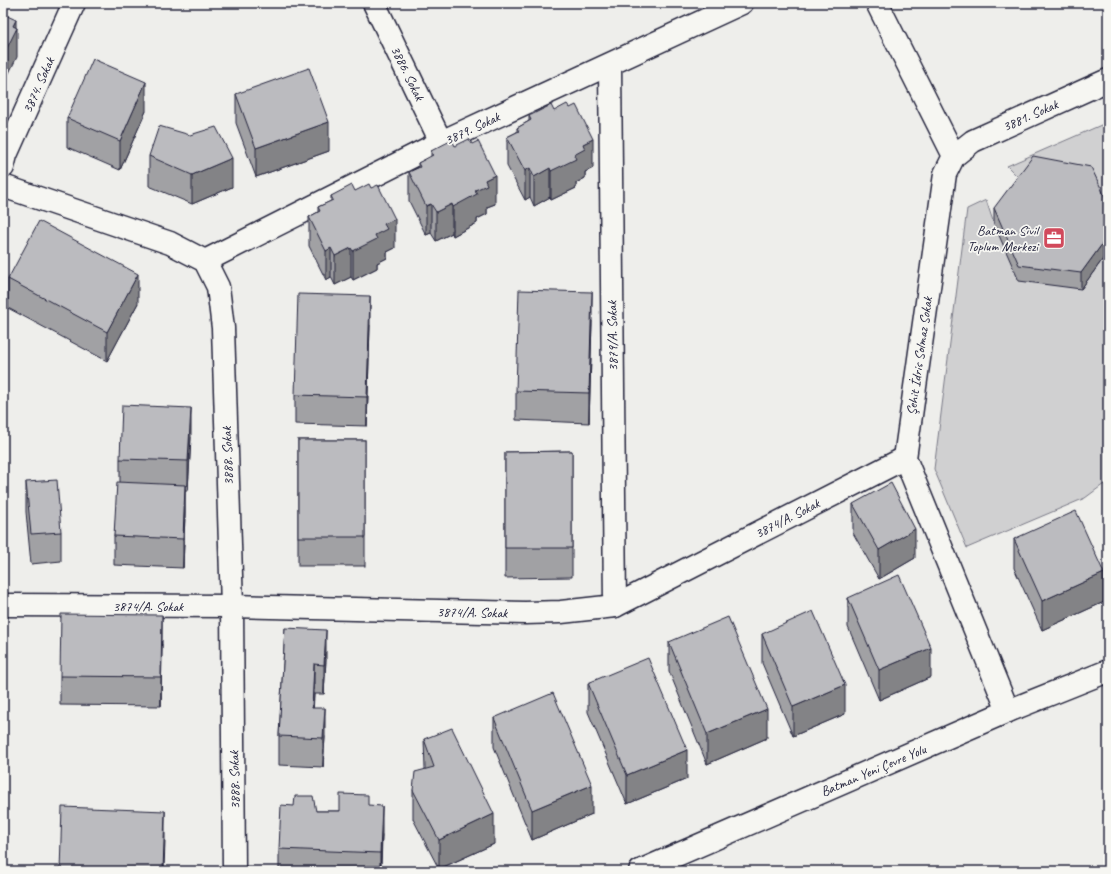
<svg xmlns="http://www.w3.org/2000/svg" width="1111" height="874" viewBox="0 0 1111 874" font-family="Caveat,sans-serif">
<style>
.green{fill:#d0d0d1;stroke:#797986}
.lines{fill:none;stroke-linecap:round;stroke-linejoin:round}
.minor-casing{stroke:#22223b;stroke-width:25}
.minor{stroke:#f6f6f2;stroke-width:22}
.wall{fill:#a1a1a4;stroke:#22223b}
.shaded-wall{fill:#838386;stroke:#22223b}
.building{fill:#bbbbbf;stroke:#22223b}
.labels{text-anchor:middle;stroke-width:3.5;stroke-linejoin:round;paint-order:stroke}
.street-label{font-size:14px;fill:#22223b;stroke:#f6f6f2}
.poi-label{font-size:14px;fill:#22223b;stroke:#f6f6f2;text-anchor:end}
</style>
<rect width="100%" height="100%" fill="#eeeeeb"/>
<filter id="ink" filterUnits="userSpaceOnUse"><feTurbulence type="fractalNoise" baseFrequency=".025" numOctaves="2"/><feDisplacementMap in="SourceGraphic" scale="8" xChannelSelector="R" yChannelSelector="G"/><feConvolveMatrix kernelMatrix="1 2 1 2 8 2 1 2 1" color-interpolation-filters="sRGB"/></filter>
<g filter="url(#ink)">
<!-- green -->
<g class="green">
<polygon points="1108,122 1108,219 1024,183 1007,166"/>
<polygon points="986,200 994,224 1108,252 1108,481 1085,498 967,548 934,469 967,209"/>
</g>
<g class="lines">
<!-- minor casing -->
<g class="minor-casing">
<g id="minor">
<polyline points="374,3 441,142"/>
<polyline points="877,3 954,156 945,174 905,458 1008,711"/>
<polyline points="610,65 615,606"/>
<polyline points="954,156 973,141 1108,80"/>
<polyline points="3,167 6,155 74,3"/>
<polyline points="3,186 170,243 205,261 218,287 223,328 232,606 234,871"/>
<polyline points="205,261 441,142 742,3"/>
<polyline points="3,605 232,606 525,613 561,612 615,606 905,458"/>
<polyline points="640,871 1008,711 1108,671"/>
</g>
</g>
<!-- minor -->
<use href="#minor" class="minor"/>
</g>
<!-- wall -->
<g class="wall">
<polygon points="236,94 329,151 256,177 236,123"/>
<polygon points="146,111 120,170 67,147 67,118"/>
<polygon points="554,111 593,168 585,172 585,178 576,183 576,188 551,200 550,197 534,206 530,197 525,200 507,166 507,137 517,132 517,128 529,121 529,116"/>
<polygon points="190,135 232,187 192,204 149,186 149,156"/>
<polygon points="455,146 495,204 487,207 487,214 477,219 477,223 453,236 452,233 436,241 431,233 426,235 409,201 409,172 418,168 418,163 431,157 431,151"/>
<polygon points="355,191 395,248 387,252 387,258 377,263 377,268 353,280 351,277 335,285 331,277 326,280 309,246 309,217 318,212 318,207 331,201 331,196"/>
<polygon points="1108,203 1108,252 1081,289 1019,281 994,224 994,208"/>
<polygon points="8,279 138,303 107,361 8,308"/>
<polygon points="592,321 589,423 516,420 516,391"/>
<polygon points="370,325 367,426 295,424 295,395"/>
<polygon points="191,437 188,490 185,490 185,514 183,568 114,565 114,536 120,482 120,459"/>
<rect x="298" y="440" width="67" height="126"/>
<polygon points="572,451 572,577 505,578 505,452"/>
<polygon points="26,482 61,532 61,561 31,564 26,512"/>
<polygon points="1107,492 1108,492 1108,522 1107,521"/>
<polygon points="853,504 915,558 879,579 853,533"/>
<polygon points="1014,539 1104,602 1042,630 1014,568"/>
<polygon points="848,598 931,677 879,700 848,627"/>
<polygon points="285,628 326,659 324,694 314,694 313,708 325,737 323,767 279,765 279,736"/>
<polygon points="762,634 845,714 793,736 762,663"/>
<polygon points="669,642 767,738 707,764 669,671"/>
<polygon points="162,644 161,706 60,705 60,676"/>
<polygon points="588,683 687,779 627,804 588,712"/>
<polygon points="494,718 592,814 532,840 494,747"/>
<polygon points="424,739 494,844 439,869 413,819 413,790 425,769"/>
<polygon points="294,806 316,811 340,811 368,806 382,835 381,871 279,871 279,849"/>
</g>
<!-- shaded-wall -->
<g class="shaded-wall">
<polygon points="7,6 7,35 3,13"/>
<polygon points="16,20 16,31 17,28 17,57 3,85 3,56 13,26"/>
<polygon points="146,82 146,111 120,170 120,141"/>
<polygon points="329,122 329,151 256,177 256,148"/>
<polygon points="593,139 593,168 585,172 585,178 576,183 576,188 551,200 551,171 574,155 583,144"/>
<polygon points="232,158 232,187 192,204 192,175"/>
<polygon points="530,168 530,197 525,200 525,171"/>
<polygon points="550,168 550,197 534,206 534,177"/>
<polygon points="495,175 495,204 487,207 487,214 477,219 477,223 453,236 453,207 475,190 485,180"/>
<polygon points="431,204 431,233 426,235 426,206"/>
<polygon points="452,204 452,233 436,241 436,212"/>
<polygon points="395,219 395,248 387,252 387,258 377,263 377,268 353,280 353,251 375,235 384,224"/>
<polygon points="1108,236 1108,252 1081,289 1081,273"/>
<polygon points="331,248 331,277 326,280 326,251"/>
<polygon points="351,248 351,277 335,285 335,256"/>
<polygon points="138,274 138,303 107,361 107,332"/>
<polygon points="592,292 592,321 589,423 589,393"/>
<polygon points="370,296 370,325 367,426 367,397"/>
<polygon points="191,408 191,437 188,490 188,461"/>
<polygon points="185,485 185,514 183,568 183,539"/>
<polygon points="915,529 915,558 879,579 879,550"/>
<polygon points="1104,573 1104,602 1042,630 1042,601"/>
<polygon points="162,615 162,644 161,706 161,677"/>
<polygon points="326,630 326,659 324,694 324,665"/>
<polygon points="931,648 931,677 879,700 879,670"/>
<polygon points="314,664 314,694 312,737 312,708"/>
<polygon points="845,685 845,714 793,736 793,707"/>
<polygon points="325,708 325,737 323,767 323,738"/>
<polygon points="767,709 767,738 707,764 707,734"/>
<polygon points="687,750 687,779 627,804 627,775"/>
<polygon points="592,785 592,814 532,840 532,810"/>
<polygon points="382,806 382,835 380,871 380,853"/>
<polygon points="165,811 165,840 164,871 163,871"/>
<polygon points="494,814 494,844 439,869 439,840"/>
</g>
<!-- building -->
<g class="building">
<polygon points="3,4 7,6 3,13"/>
<polygon points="3,14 16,20 13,26 17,28 3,56"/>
<polygon points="93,59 146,82 120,141 67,118"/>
<polygon points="309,68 329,122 256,148 236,94"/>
<polygon points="567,104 570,108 576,105 593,139 583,144 585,149 574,155 576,159 551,171 550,168 534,177 530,168 525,171 507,137 519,131 517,128 531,120 529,116 551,105 554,111"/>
<polygon points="159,126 190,135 216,127 232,158 192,175 149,156"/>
<polygon points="469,139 472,144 478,141 495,175 485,180 487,185 475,190 477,194 453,207 452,204 436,212 431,204 426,206 409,172 420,167 418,163 433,155 431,151 452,140 455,146"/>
<polygon points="1033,156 1091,167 1108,203 1108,236 1081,273 1019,265 994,208"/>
<polygon points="369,184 371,188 378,185 395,219 384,224 387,229 375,235 377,239 353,251 351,248 335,256 331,248 326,251 309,217 320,211 318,207 333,200 331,196 352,185 355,191"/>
<polygon points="39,221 138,274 107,332 8,279"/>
<polygon points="519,290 592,292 589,393 516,391"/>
<polygon points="298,294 370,296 367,397 295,395"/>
<polygon points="122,405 191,408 188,461 120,459"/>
<rect x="298" y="440" width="67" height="97"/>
<polygon points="572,451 572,548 505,548 505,452"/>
<polygon points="57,480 61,532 31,534 26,482"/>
<polygon points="117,482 185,485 183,539 114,536"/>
<polygon points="891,483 915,529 879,550 853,504"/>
<polygon points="1076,511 1104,573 1042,601 1014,539"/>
<polygon points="899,575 931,648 879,670 848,598"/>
<polygon points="813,611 845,685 793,707 762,634"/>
<polygon points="61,614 162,615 161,677 60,676"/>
<polygon points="728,617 767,709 707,734 669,642"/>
<polygon points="285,628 326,630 324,665 314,664 312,708 325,708 323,738 279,736"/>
<polygon points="648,658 687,750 627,775 588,683"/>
<polygon points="553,693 592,785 532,810 494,718"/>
<polygon points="452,728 494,814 439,840 413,790 415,772 434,767 424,739"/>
<polygon points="340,794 368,795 368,805 382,806 380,853 279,849 281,805 294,806 295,796 313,796 316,811 340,811"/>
<polygon points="62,807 165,811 163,871 60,871"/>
</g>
</g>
<!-- icons -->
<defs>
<g id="office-square" transform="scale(1.15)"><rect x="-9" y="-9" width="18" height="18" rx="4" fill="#d1495b" stroke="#f6f6f2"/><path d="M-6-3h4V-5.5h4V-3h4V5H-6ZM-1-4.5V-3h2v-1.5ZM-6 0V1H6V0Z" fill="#fff"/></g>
</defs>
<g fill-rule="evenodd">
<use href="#office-square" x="1054" y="238"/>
</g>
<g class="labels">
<!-- street labels -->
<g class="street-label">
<text transform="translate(408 73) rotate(64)" y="5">3886. Sokak</text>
<text transform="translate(38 85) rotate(-66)" y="5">3874. Sokak</text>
<text transform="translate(1030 115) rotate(-24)" y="5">3881. Sokak</text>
<text transform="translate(472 128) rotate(-25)" y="5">3879. Sokak</text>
<text transform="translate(612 336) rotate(-91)" y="5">3879/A. Sokak</text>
<text transform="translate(919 356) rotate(-82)" y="5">Şehit İdris Solmaz Sokak</text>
<text transform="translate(227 456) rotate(-92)" y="5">3888. Sokak</text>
<text transform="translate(787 518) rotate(-27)" y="5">3874/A. Sokak</text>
<text x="148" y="611">3874/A. Sokak</text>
<text transform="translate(472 612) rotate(1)" y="5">3874/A. Sokak</text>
<text transform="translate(873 770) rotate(-23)" y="5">Batman Yeni Çevre Yolu</text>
<text transform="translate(234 780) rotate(-91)" y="5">3888. Sokak</text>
</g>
<!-- poi labels -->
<g class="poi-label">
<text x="1038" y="235">Batman Sivil<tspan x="1038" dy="16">Toplum Merkezi</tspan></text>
</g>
</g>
<!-- margin -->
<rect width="1111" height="874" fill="none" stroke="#f6f6f2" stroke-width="16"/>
<rect x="8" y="8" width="1095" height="858" fill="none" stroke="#22223b" stroke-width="1.5" filter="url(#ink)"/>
</svg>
